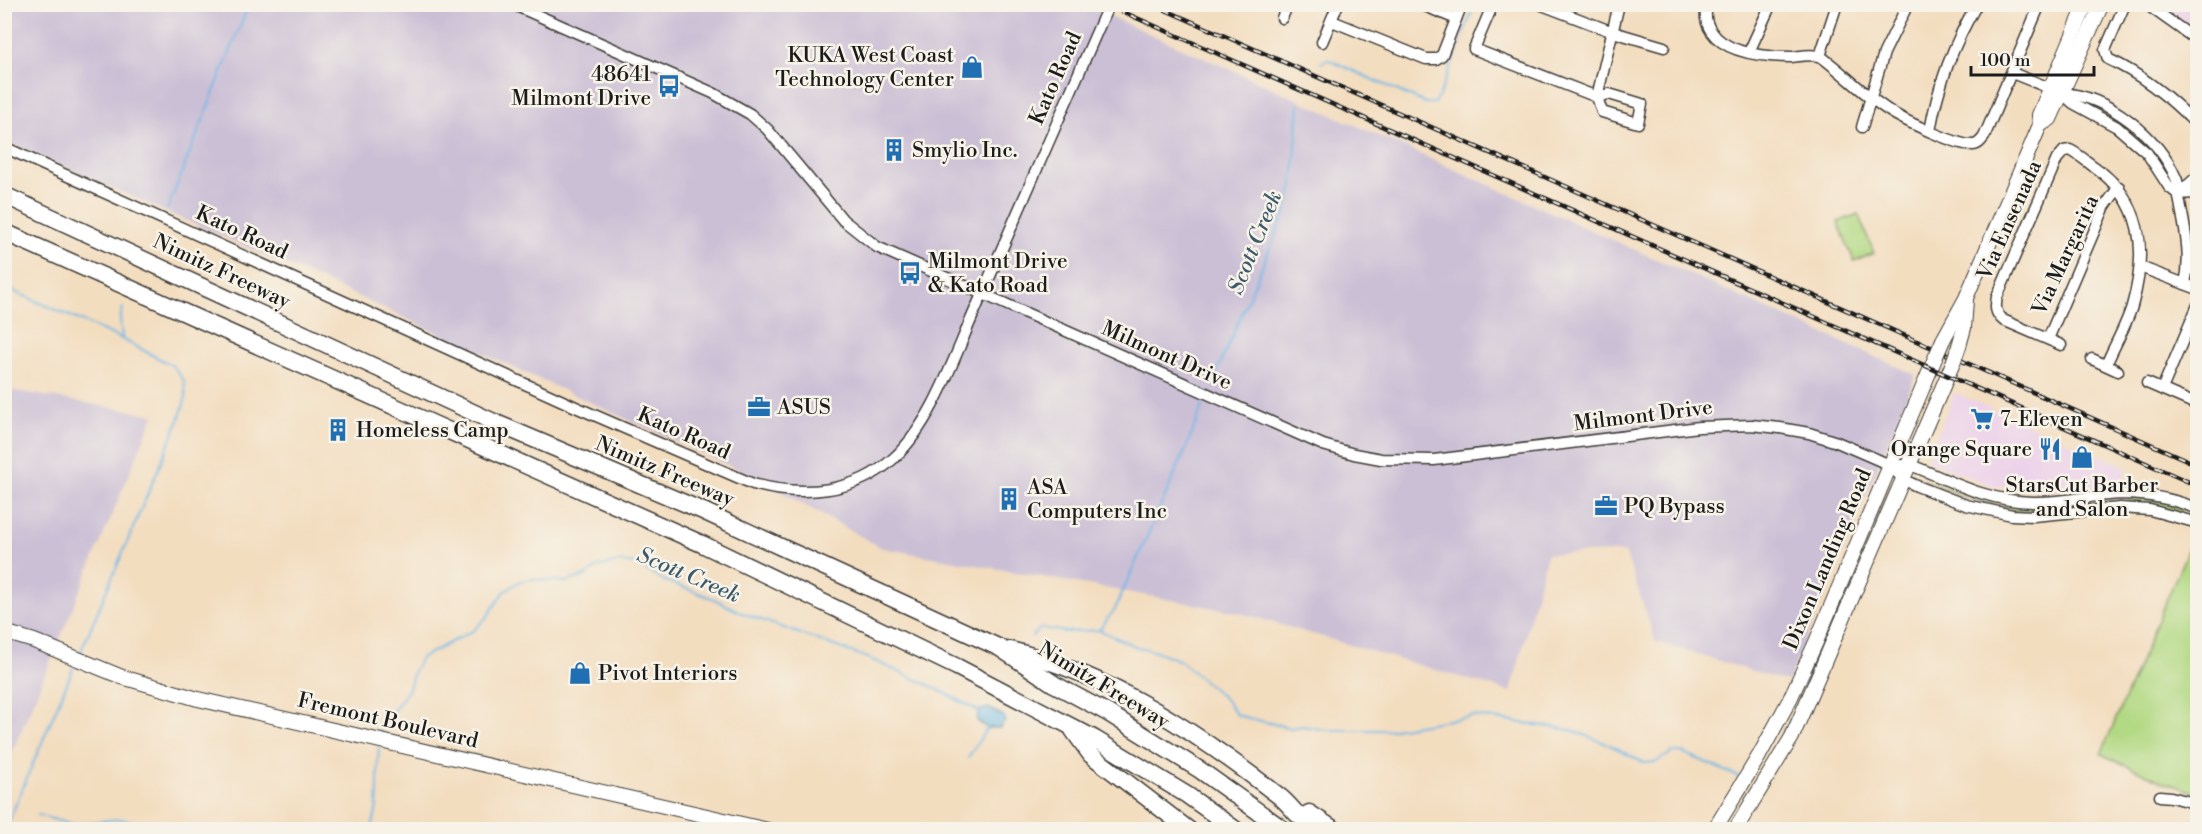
<svg xmlns="http://www.w3.org/2000/svg" width="2202" height="834" viewBox="0 0 2202 834" font-family="'Libre Bodoni',serif">
<style>
.built{fill:#ecd1ea}
.industrial{fill:#cbbfd5}
.green{fill:#b2d983;stroke:#677a50;stroke-width:1.5}
.water{fill:#6db7e5;stroke:#446a80;stroke-width:1.5}
.lines{fill:none;stroke-linecap:round;stroke-linejoin:round}
.stream{stroke:#6db7e5;stroke-width:2}
.minor-casing{stroke:#3c3934;stroke-width:13}
.major-casing{stroke:#3c3934;stroke-width:16}
.highway-casing{stroke:#3c3934;stroke-width:19}
.minor{stroke:#fff;stroke-width:10}
.major{stroke:#fff;stroke-width:14}
.highway{stroke:#fff;stroke-width:16}
.rail-casing{stroke:#1c1c1c;stroke-width:4.5}
.rail{stroke:#f7f3e8;stroke-width:2;stroke-dasharray:7;stroke-linecap:butt}
.major-bridge-casing{stroke:#3c3934;stroke-width:16;stroke-linecap:butt}
.major-bridge{stroke:#fff;stroke-width:14}
.labels{text-anchor:middle;stroke-width:5;stroke-linejoin:round;paint-order:stroke}
.poi-label{font-size:21px;fill:#1c1c1c;stroke:#f7f3e8;text-anchor:start}
.street-label{font-size:21px;fill:#1c1c1c;stroke:#f7f3e8}
.water-label{font-size:22px;font-style:italic;fill:#3c5a6c;stroke:#f7f3e8}
</style>
<rect width="100%" height="100%" fill="#f7f3e8"/>
<filter id="ink" filterUnits="userSpaceOnUse"><feTurbulence type="fractalNoise" baseFrequency=".0167" numOctaves="2"/><feDisplacementMap in="SourceGraphic" scale="12" xChannelSelector="R" yChannelSelector="G"/><feConvolveMatrix kernelMatrix="1 2 1 2 8 2 1 2 1" color-interpolation-filters="sRGB"/></filter>
<filter id="wash" filterUnits="userSpaceOnUse"><feTurbulence type="fractalNoise" baseFrequency=".008" numOctaves="4" result="noise"/><feDisplacementMap in="SourceGraphic" scale="24" xChannelSelector="R" yChannelSelector="G"/><feGaussianBlur stdDeviation="1.35" result="paint"/><feColorMatrix in="noise" values="0 0 0 0 0 0 0 0 0 0 0 0 0 0 0 0 0 1.4 0 .05"/><feComposite in="paint" operator="in"/></filter>
<g filter="url(#wash)">
<rect width="100%" height="100%" fill="#f3ddbf"/>
<!-- built -->
<g class="built">
<polygon points="2162,5 2197,5 2197,30"/>
<polygon points="1955,393 2126,467 2124,483 2052,491 1993,486 1926,460"/>
</g>
<!-- industrial -->
<g class="industrial">
<polygon points="5,5 1085,5 1916,375 1788,682 1656,642 1625,552 1547,554 1511,692 1237,612 882,548 752,476 328,283 5,141"/>
<polygon points="5,389 154,415 5,769"/>
</g>
<!-- green -->
<g class="green">
<polygon points="1858,214 1874,253 1854,261 1838,222"/>
<path d="M1922,479L1969,498L2001,506H2061C2026,524 1954,494 1921,480Z"/>
<polygon points="1890,484 1844,596 1842,609 1829,636 1830,624"/>
<polygon points="2129,498 2153,500 2183,509 2180,511 2131,503 2128,502"/>
<polygon points="2195,533 2198,534 2197,793 2161,781 2101,754"/>
<polygon points="1797,712 1784,739 1726,830 1774,754 1784,728"/>
</g>
<!-- water -->
<polygon class="water" points="988,708 1004,716 1005,721 1000,728 987,728 977,721 978,711"/>
<g class="lines">
<!-- stream -->
<g class="stream">
<polyline points="1321,63 1327,59 1425,103 1434,103 1439,96 1475,4"/>
<polyline points="167,210 249,4"/>
<polyline points="4,287 122,339 173,366 184,381 186,397 179,420 80,653"/>
<polyline points="122,338 120,319 123,308"/>
<polyline points="1212,383 1286,211 1293,185 1299,105"/>
<polyline points="1099,630 1137,647 1156,651 1181,661 1224,698 1237,715 1244,717 1291,728 1303,726 1325,730 1388,730 1473,716 1572,730 1610,745 1644,763 1656,762 1673,752 1682,752 1739,777"/>
<polyline points="1032,636 1041,628 1066,632 1099,630 1115,609 1185,451 1203,405"/>
<polyline points="380,735 381,728 409,689 413,673 421,658 474,630 487,617 504,592 520,581 532,579 565,582 585,576 598,567 619,562 636,564 663,580 712,598 742,613 868,658 933,687 979,711"/>
<polyline points="968,758 987,728"/>
<polyline points="38,815 73,825 119,819 157,825 170,830"/>
<polyline points="5,830 75,664"/>
<path d="M371,830C382,800 376,777 379,747"/>
</g>
</g>
</g>
<g filter="url(#ink)">
<g class="lines">
<!-- minor casing -->
<g class="minor-casing">
<g id="minor">
<polyline points="512,4 713,93 750,114 767,129 784,149 843,220 877,247 1323,445 1354,454 1381,459 1434,460 1699,427 1751,425 1780,428 1809,433 1837,442 1890,465 1904,480 1917,486 1966,505 2012,515 2033,516 2120,508 2150,510 2198,523"/>
<polyline points="1420,4 1456,19"/>
<polyline points="1493,4 1474,49 1597,97"/>
<path d="M1708,4C1704,14 1705,22 1711,31C1726,54 1766,57 1791,57C1801,56 1815,53 1823,58C1847,76 1869,100 1896,115C1910,123 1958,146 1973,145C1978,145 1981,141 1984,137L2040,4"/>
<path d="M2125,4L2105,50L2108,59C2143,75 2171,98 2198,126"/>
<polyline points="2146,4 2198,41"/>
<polyline points="1542,5 1613,32 1664,47"/>
<polyline points="1282,18 1288,4"/>
<polyline points="1332,21 1426,59 1436,59 1442,55 1462,4"/>
<polyline points="1322,42 1338,4"/>
<polyline points="1749,52 1771,4"/>
<polyline points="1820,56 1837,4"/>
<polyline points="2012,73 2062,93 2073,103 2117,127 2147,153 2169,187 2178,194"/>
<path d="M2062,93C2108,96 2158,136 2176,178C2179,184 2178,191 2179,197C2184,226 2192,254 2185,284"/>
<polyline points="1597,97 1609,94 1642,104 1638,123 1602,112 1597,97 1619,4"/>
<polyline points="1862,127 1884,53 1908,4"/>
<path d="M1930,131C1938,85 1953,44 1977,4"/>
<path d="M4,147L578,408L753,484C801,497 855,494 894,458C933,422 954,357 976,308C1021,207 1064,105 1109,4"/>
<polyline points="2178,194 2198,176"/>
<polyline points="2178,194 2195,193 2198,195"/>
<polyline points="2140,267 2198,289"/>
<polyline points="2048,339 2105,206 2119,187"/>
<path d="M2061,345L2003,320C1995,313 1995,307 1997,297L2057,159L2064,151L2070,150C2078,154 2085,160 2093,166C2143,200 2148,250 2132,306C2126,326 2114,346 2106,365"/>
<polyline points="2092,359 2118,371"/>
<polyline points="2147,383 2198,405"/>
<polyline points="2162,389 2198,305"/>
<path d="M1902,465H1911C1953,482 1986,501 2033,502C2063,503 2092,495 2121,494C2146,494 2174,499 2198,509"/>
<polyline points="2160,796 2171,797 2198,804"/>
</g>
</g>
<!-- major casing -->
<g class="major-casing">
<g id="major">
<polyline points="2040,125 2050,119 2102,4"/>
<polyline points="1943,340 1966,298 2040,125 2039,115 2086,4"/>
<polyline points="1959,346 1964,328 1966,300"/>
<polyline points="4,632 34,641 122,677 198,699 768,830"/>
<polyline points="1714,830 1759,756 1790,699 1816,642 1936,356"/>
<polyline points="1735,830 1792,737 1953,363"/>
</g>
</g>
<!-- highway casing -->
<g class="highway-casing">
<g id="highway">
<polyline points="4,195 496,423 703,511 1000,648 1054,684 1108,713 1200,770 1284,830"/>
<polyline points="4,232 702,544 957,667 1095,739 1187,795 1236,830"/>
<path d="M1010,650C1110,674 1199,734 1279,796C1286,801 1290,807 1296,813C1302,819 1310,824 1318,830"/>
<polyline points="1073,730 1091,755 1189,830"/>
<polyline points="1309,813 1335,830"/>
</g>
</g>
<!-- minor -->
<use href="#minor" class="minor"/>
<!-- major -->
<use href="#major" class="major"/>
<!-- highway -->
<use href="#highway" class="highway"/>
<!-- rail casing -->
<g class="rail-casing">
<g id="rail">
<polyline points="1105,4 2198,486"/>
<polyline points="1152,4 2198,465"/>
</g>
</g>
<!-- rail -->
<use href="#rail" class="rail"/>
<!-- major-bridge casing -->
<g class="major-bridge-casing">
<g id="major-bridge">
<polyline points="1936,356 1943,340"/>
<polyline points="1953,363 1959,346"/>
</g>
</g>
<!-- major-bridge -->
<use href="#major-bridge" class="major-bridge"/>
</g>
</g>
<!-- icons -->
<defs>
<g id="shop-bare" transform="scale(1.8)"><path d="M-5-2.5h2.3a2.7 3.5 0 0 1 5.4 0H5L5.5 6h-11ZM-1.5-2.5h3a1.5 2.3 0 0 0-3 0Z" fill="#1f6fb2" stroke="#f7f3e8" stroke-width="2.5" paint-order="stroke"/></g>
<g id="bus-bare" transform="scale(1.8)"><path d="M-5-6H5V4H4V6H2V4H-2V6H-4V4H-5ZM-3.5-4V0h7V-4ZM-3.5 1.2v1.5H-2V1.2ZM2 1.2v1.5H3.5V1.2Z" fill="#1f6fb2" stroke="#f7f3e8" stroke-width="2.5" paint-order="stroke"/></g>
<g id="building-bare" transform="scale(1.8)"><path d="M-4-6H4V6H1V3H-1V6H-4ZM-2.5-4.3h1.7v1.8h-1.7ZM.8-4.3h1.7v1.8H.8ZM-2.5-1h1.7V.8h-1.7ZM.8-1h1.7V.8H.8Z" fill="#1f6fb2" stroke="#f7f3e8" stroke-width="2.5" paint-order="stroke"/></g>
<g id="office-bare" transform="scale(1.8)"><path d="M-6-3h4V-5.5h4V-3h4V5H-6ZM-1-4.5V-3h2v-1.5ZM-6 0V1H6V0Z" fill="#1f6fb2" stroke="#f7f3e8" stroke-width="2.5" paint-order="stroke"/></g>
<g id="supermarket-bare" transform="scale(1.8)"><path d="M-6-5.5h2.5l.6 2H6L4.5 2H-2.5L-4.4-4H-6ZM-1.5 3.2a1.3 1.3 0 1 0 .1 0ZM3 3.2a1.3 1.3 0 1 0 .1 0Z" fill="#1f6fb2" stroke="#f7f3e8" stroke-width="2.5" paint-order="stroke"/></g>
<g id="restaurant-bare" transform="scale(1.8)"><path d="M-5-6h1v4h1v-4h1v4h1v-4h1v5L-1.5 .5V6h-2V.5L-5-1ZM5-6V6H3V1.5H1.5Q1.5-4 5-6Z" fill="#1f6fb2" stroke="#f7f3e8" stroke-width="2.5" paint-order="stroke"/></g>
</defs>
<g fill-rule="evenodd">
<use href="#shop-bare" x="972" y="67"/>
<use href="#bus-bare" x="669" y="86"/>
<use href="#building-bare" x="894" y="150"/>
<use href="#bus-bare" x="910" y="273"/>
<use href="#office-bare" x="759" y="407"/>
<use href="#supermarket-bare" x="1982" y="419"/>
<use href="#building-bare" x="338" y="430"/>
<use href="#restaurant-bare" x="2050" y="449"/>
<use href="#shop-bare" x="2082" y="457"/>
<use href="#building-bare" x="1009" y="499"/>
<use href="#office-bare" x="1606" y="506"/>
<use href="#shop-bare" x="580" y="673"/>
</g>
<g class="labels">
<!-- poi labels -->
<g class="poi-label">
<text x="954" y="62" text-anchor="end">KUKA West Coast<tspan x="954" dy="24">Technology Center</tspan></text>
<text x="651" y="81" text-anchor="end">48641<tspan x="651" dy="24">Milmont Drive</tspan></text>
<text x="912" y="157">Smylio Inc.</text>
<text x="928" y="268">Milmont Drive<tspan x="928" dy="24">&amp; Kato Road</tspan></text>
<text x="777" y="414">ASUS</text>
<text x="2000" y="426">7-Eleven</text>
<text x="356" y="437">Homeless Camp</text>
<text x="2032" y="456" text-anchor="end">Orange Square</text>
<text x="2082" y="492" text-anchor="middle">StarsCut Barber<tspan x="2082" dy="24">and Salon</tspan></text>
<text x="1027" y="494">ASA<tspan x="1027" dy="24">Computers Inc</tspan></text>
<text x="1624" y="513">PQ Bypass</text>
<text x="598" y="680">Pivot Interiors</text>
</g>
<!-- street labels -->
<g class="street-label">
<text transform="translate(1055 78) rotate(-66)" y="7">Kato Road</text>
<text transform="translate(2009 220) rotate(-66)" y="7">Via Ensenada</text>
<text transform="translate(242 232) rotate(25)" y="7">Kato Road</text>
<text transform="translate(2065 255) rotate(-65)" y="7">Via Margarita</text>
<text transform="translate(222 271) rotate(25)" y="7">Nimitz Freeway</text>
<text transform="translate(1167 355) rotate(24)" y="7">Milmont Drive</text>
<text transform="translate(1643 415) rotate(-7)" y="7">Milmont Drive</text>
<text transform="translate(684 433) rotate(24)" y="7">Kato Road</text>
<text transform="translate(665 471) rotate(23)" y="7">Nimitz Freeway</text>
<text transform="translate(1827 559) rotate(-67)" y="7">Dixon Landing Road</text>
<text transform="translate(1104 685) rotate(31)" y="7">Nimitz Freeway</text>
<text transform="translate(388 720) rotate(13)" y="7">Fremont Boulevard</text>
</g>
<!-- water labels -->
<g class="water-label">
<text transform="translate(1254 242) rotate(-68)" y="8">Scott Creek</text>
<text transform="translate(689 574) rotate(23)" y="8">Scott Creek</text>
</g>
</g>
<!-- margin -->
<rect width="2202" height="834" fill="none" stroke="#f7f3e8" stroke-width="24"/>
<!-- scale -->
<path d="M1971 66v9h123v-9" fill="none" stroke="#1c1c1c" stroke-width="3"/>
<text x="1980" y="66" font-size="18" fill="#1c1c1c" stroke="#f7f3e8" stroke-width="4.5" paint-order="stroke">100 m</text>
</svg>
